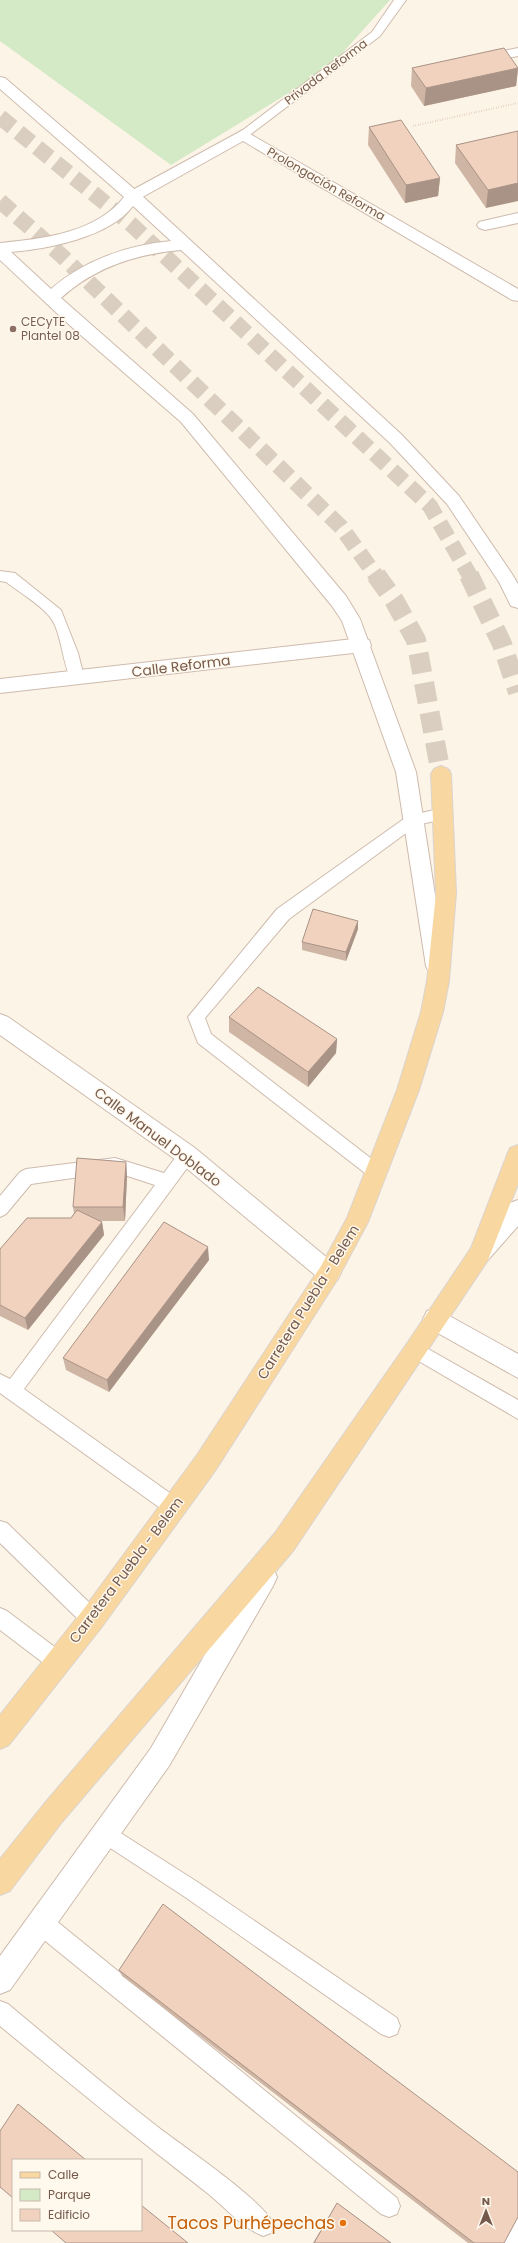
<svg xmlns="http://www.w3.org/2000/svg" width="518" height="2243" viewBox="0 0 518 2243" font-family="Poppins,sans-serif">
<style>
.green{fill:#d4e9c5}
.lines{fill:none;stroke-linecap:round;stroke-linejoin:round}
.primary-tunnel-far1{stroke:#dacec0;stroke-width:16;stroke-dasharray:16 8;stroke-linecap:butt}
.primary-tunnel{stroke:#dacec0;stroke-width:20;stroke-dasharray:20 10;stroke-linecap:butt}
.service-casing{stroke:#cebbad;stroke-width:2}
.minor-casing{stroke:#cebbad;stroke-width:2}
.tertiary-casing{stroke:#cebbad;stroke-width:2}
.primary-casing{stroke:#dbd4d0;stroke-width:2}
.path{stroke:#d6b6a2;stroke-width:2;stroke-dasharray:0.5 2;stroke-linecap:butt}
.service{fill:#fff;fill-rule:evenodd}
.minor{fill:#fff;fill-rule:evenodd}
.tertiary{fill:#fff;fill-rule:evenodd}
.primary{fill:#f8d7a1;fill-rule:evenodd}
.wall{fill:#cfb5a4}
.shaded-wall{fill:#a99386}
.building{fill:#f1d2bf;stroke:#a99386}
.education-dot{fill:#8d6e63;stroke:#fff8ed;stroke-width:1.5}
.food-dot{fill:#e8710a;stroke:#fff8ed;stroke-width:1.5}
.labels{text-anchor:middle;stroke-width:3;stroke-linejoin:round;paint-order:stroke}
.far-street-label{font-size:12px;fill:#755a4c;stroke:#fff8ed}
.far-education-label{font-size:12px;fill:#785e54;stroke:#fff8ed;text-anchor:start}
.street-label{font-size:14px;fill:#755a4c;stroke:#fff8ed}
.near-food-label{font-size:17px;fill:#c56008;stroke:#fff8ed;text-anchor:end}
</style>
<rect width="100%" height="100%" fill="#fcf4e7"/>
<!-- green -->
<polygon class="green" points="0,0 390,0 328,69 171,165 0,41"/>
<g class="lines">
<!-- primary-tunnel-far1 -->
<g class="primary-tunnel-far1">
<polyline points="0,117 132,225 430,506 470,576"/>
<polyline points="0,201 62,256 341,527 376,576"/>
</g>
<!-- primary-tunnel -->
<g class="primary-tunnel">
<polyline points="376,575 394,600 416,640 441,774"/>
<polyline points="469,575 502,644 518,692"/>
</g>
<!-- service casing -->
<g class="service-casing">
<g id="service">
<polygon points="394,0 406,0 380,36 247,137 239,137 237,135 239,133 372,32"/>
<path d="M0,571L15,573L61,610L78,653L84,677L82,681L77,682L72,681C62,664 62,632 50,617C42,606 18,591 6,582L0,581Z"/>
<polygon points="443,808 448,810 451,814 448,818 417,825 289,919 205,1018 211,1034 382,1167 385,1172 382,1177 376,1180 370,1177 198,1043 188,1017 277,909 408,816"/>
<polygon points="187,1148 193,1150 196,1155 193,1160 24,1389 181,1501 184,1507 181,1513 174,1516 167,1513 0,1393 0,1374 10,1379 155,1185 115,1172 31,1184 6,1214 0,1217 0,1196 20,1172 26,1169 115,1158 164,1173 181,1150"/>
<polygon points="416,1342 518,1400 518,1419 410,1356 407,1350 410,1344"/>
<polygon points="0,1521 7,1523 99,1612 102,1619 99,1626 92,1629 85,1626 0,1543"/>
<polygon points="0,1608 7,1611 64,1654 67,1661 64,1668 57,1671 50,1668 0,1630"/>
<polygon points="105,1823 199,1883 397,2018 400,2026 397,2034 389,2037 381,2034 185,1897 98,1840 95,1833 98,1826"/>
<polygon points="41,1912 49,1915 397,2198 400,2206 397,2214 389,2217 381,2214 33,1931 30,1923 33,1915"/>
<path d="M0,2001L8,2004C56,2044 104,2085 154,2124C179,2144 264,2200 274,2225L271,2233L263,2236C242,2228 224,2206 206,2192C136,2138 68,2082 0,2026Z"/>
</g>
</g>
<!-- minor casing -->
<g class="minor-casing">
<g id="minor">
<polygon points="518,48 518,56 508,58 501,54 503,51"/>
<polygon points="243,130 518,289 518,301 512,300 243,141 139,199 127,199 125,196 127,193"/>
<polygon points="518,213 518,223 485,230 479,228 477,225 479,222"/>
<polygon points="362,638 369,640 371,645 369,650 362,652 0,693 0,679"/>
<polygon points="0,1014 8,1017 195,1148 337,1266 341,1273 337,1280 329,1283 321,1280 179,1162 0,1035"/>
<polygon points="435,1308 518,1354 518,1378 427,1327 423,1319 427,1311"/>
<polygon points="518,2217 518,2243 497,2243 508,2222"/>
</g>
</g>
<!-- tertiary casing -->
<g class="tertiary-casing">
<g id="tertiary">
<path d="M0,77L5,78L139,193L402,435L459,496L512,574L518,584V608L511,606L499,582L447,504L390,443L181,250C136,254 95,267 61,298L193,414L346,596L360,619L416,772L446,966L443,972L436,975L429,972L426,966L396,772L342,621L332,606L181,422L76,331L0,260V243C42,239 96,233 124,197L0,89ZM133,206L171,241C128,245 84,260 51,289L11,252C48,249 110,237 133,206Z"/>
<polygon points="518,1200 518,1226 488,1260 480,1263 472,1260 469,1253 472,1246 510,1203"/>
<polygon points="264,1565 273,1568 277,1577 273,1586 169,1766 10,1990 0,1994 0,1956 151,1748 255,1568"/>
</g>
</g>
<!-- primary casing -->
<g class="primary-casing">
<g id="primary">
<polygon points="441,766 448,769 451,774 456,893 449,981 443,1012 419,1090 368,1222 337,1280 215,1471 101,1628 9,1745 0,1749 0,1715 83,1610 197,1455 321,1266 347,1218 397,1090 421,1012 427,981 436,893 431,774 434,769"/>
<polygon points="518,1145 518,1184 488,1260 293,1551 62,1822 10,1891 0,1895 0,1859 44,1804 275,1533 408,1342 471,1248 507,1155 510,1148"/>
</g>
</g>
<!-- path -->
<polyline class="path" points="413,126 518,103"/>
<!-- service -->
<use href="#service" class="service"/>
<!-- minor -->
<use href="#minor" class="minor"/>
<!-- tertiary -->
<use href="#tertiary" class="tertiary"/>
<!-- primary -->
<use href="#primary" class="primary"/>
</g>
<!-- wall -->
<g class="wall">
<polygon points="412,68 518,68 518,71 516,86 424,106 411,86"/>
<polygon points="369,127 440,178 438,196 405,203 368,145"/>
<polygon points="518,131 486,208 455,163 456,145"/>
<polygon points="358,929 346,961 302,950 302,942"/>
<polygon points="229,1017 337,1039 336,1053 308,1087 229,1032"/>
<polygon points="126,1162 127,1176 125,1221 99,1221 102,1222 104,1235 28,1330 0,1316 0,1249 71,1218 74,1213 73,1207"/>
<polygon points="209,1260 109,1392 66,1370 63,1358"/>
<polygon points="119,1970 504,2243 468,2243 122,1976"/>
<polygon points="337,2203 391,2243 313,2243"/>
</g>
<!-- shaded-wall -->
<g class="shaded-wall">
<polygon points="518,68 516,86 424,106 426,88"/>
<polygon points="440,178 438,196 405,203 406,185"/>
<polygon points="518,183 518,201 486,208 488,190"/>
<polygon points="358,921 358,929 346,961 346,952"/>
<polygon points="337,1039 336,1053 308,1087 308,1072"/>
<polygon points="126,1162 127,1176 125,1221 123,1207"/>
<polygon points="102,1222 104,1235 28,1330 25,1318"/>
<polygon points="208,1247 209,1260 109,1392 107,1380"/>
</g>
<!-- building -->
<g class="building">
<polygon points="504,48 518,68 426,88 412,68"/>
<polygon points="401,120 440,178 406,185 369,127"/>
<polygon points="518,131 518,183 488,190 456,145"/>
<polygon points="313,909 358,921 346,952 302,942"/>
<polygon points="258,987 337,1039 308,1072 229,1017"/>
<polygon points="77,1158 126,1162 123,1207 73,1207"/>
<polygon points="77,1210 102,1222 25,1318 0,1305 0,1249 27,1218 71,1218"/>
<polygon points="164,1222 208,1247 107,1380 63,1358"/>
<polygon points="163,1904 518,2172 518,2217 504,2243 474,2243 119,1970"/>
<polygon points="18,2104 86,2160 13,2160 13,2198 0,2187 0,2131"/>
<polygon points="337,2203 391,2243 314,2243"/>
<polygon points="141,2205 188,2243 66,2243 51,2230 141,2230"/>
</g>
<!-- markers -->
<circle class="education-dot" cx="13" cy="329" r="4"/>
<circle class="food-dot" cx="343" cy="2223" r="4"/>
<g class="labels">
<!-- far-street labels -->
<g class="far-street-label">
<text transform="translate(326 72) rotate(-37)" y="4">Privada Reforma</text>
<text transform="translate(326 184) rotate(30)" y="4">Prolongación Reforma</text>
</g>
<!-- far-education labels -->
<g class="far-education-label">
<text x="21" y="326">CECyTE<tspan x="21" dy="14">Plantel 08</tspan></text>
</g>
<!-- street labels -->
<g class="street-label">
<text transform="translate(181 666) rotate(-7)" y="5">Calle Reforma</text>
<text transform="translate(158 1137) rotate(37)" y="5">Calle Manuel Doblado</text>
<text transform="translate(308 1302) rotate(-58)" y="5">Carretera Puebla - Belem</text>
<text transform="translate(126 1570) rotate(-53)" y="5">Carretera Puebla - Belem</text>
</g>
<!-- near-food labels -->
<g class="near-food-label">
<text x="335" y="2229">Tacos Purhépechas</text>
</g>
</g>
<!-- legend -->
<rect x="12" y="2159" width="130" height="72" fill="#fff8ed" stroke="#c8b9ad"/>
<rect x="20" y="2172" width="20" height="6" fill="#f8d7a1" stroke="#c8b9ad"/>
<text x="48" y="2179" font-size="12" fill="#755a4c">Calle</text>
<rect x="20" y="2189" width="20" height="12" fill="#d4e9c5" stroke="#c8b9ad"/>
<text x="48" y="2199" font-size="12" fill="#755a4c">Parque</text>
<rect x="20" y="2209" width="20" height="12" fill="#f1d2bf" stroke="#c8b9ad"/>
<text x="48" y="2219" font-size="12" fill="#755a4c">Edificio</text>
<!-- north arrow -->
<g transform="translate(486 2211)" stroke="#fff8ed" stroke-width="3" paint-order="stroke">
<path d="M0-3L7 15L0 10L-7 15Z" fill="#755a4c"/>
<text y="-6" font-size="11" font-weight="bold" text-anchor="middle" fill="#755a4c">N</text>
</g>
</svg>
